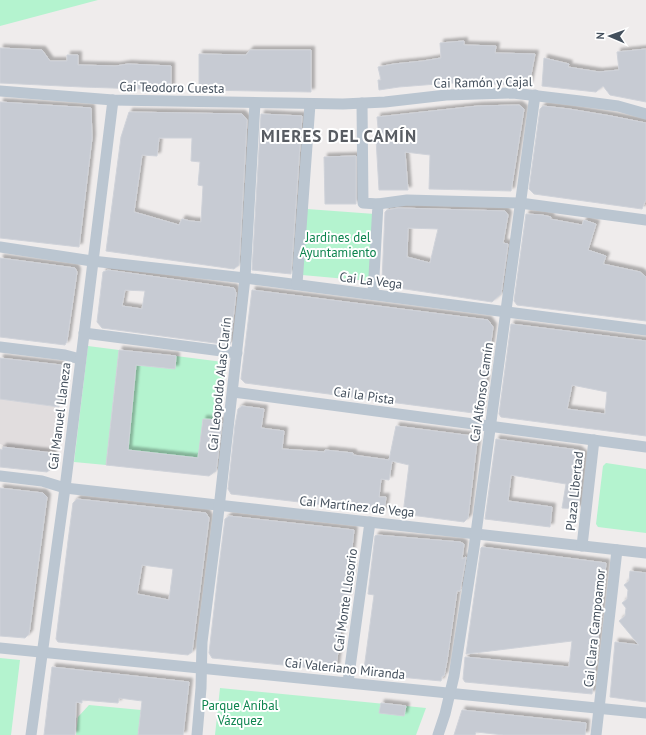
<svg xmlns="http://www.w3.org/2000/svg" width="646" height="735" viewBox="0 0 646 735" font-family="'PT Sans',sans-serif">
<style>
.education{fill:#e1ddde}
.green{fill:#b4f3cf}
.building{fill:#c7cbd3;stroke:#cfd2d9;fill-rule:evenodd;filter:url(#shadow)}
.lines{fill:none;stroke-linecap:round;stroke-linejoin:round}
.minor{stroke:#bbc6d1;stroke-width:11}
.labels{text-anchor:middle;stroke-width:4;stroke-linejoin:round;paint-order:stroke}
.street-label{font-size:13px;fill:#434f5c;stroke:#fff}
.park-label{font-size:13px;fill:#0d844e;stroke:#fff}
.district-label{font-size:17px;font-weight:bold;letter-spacing:1px;fill:#585c62;stroke:#fff}
</style>
<defs>
<filter id="shadow"><feDropShadow dx="3.5" dy="-3.5" stdDeviation="1" flood-color="#0004"/></filter>
</defs>
<rect width="100%" height="100%" fill="#efecec"/>
<!-- education -->
<polygon class="education" points="0,399 59,407 53,453 3,447 3,445 0,444"/>
<!-- green -->
<g class="green">
<polygon points="0,0 98,0 0,26"/>
<polygon points="307,209 375,214 369,281 302,275"/>
<polygon points="88,346 119,350 106,465 74,462"/>
<polygon points="176,356 223,362 226,366 220,420 203,419 199,453 202,459 127,450 130,364 175,369"/>
<polygon points="606,463 646,469 646,533 598,527 596,524 603,466"/>
<polygon points="0,658 20,660 11,735 0,735"/>
<polygon points="220,688 406,706 426,708 416,735 215,735"/>
<polygon points="89,705 141,710 138,735 76,735 78,717"/>
</g>
<!-- building -->
<g class="building">
<polygon points="464,41 464,45 496,46 495,53 535,54 529,85 450,83 399,87 379,90 378,80 381,80 378,67 394,64 423,61 441,58 440,43"/>
<polygon points="0,48 42,50 50,61 67,61 67,55 78,55 78,65 116,66 128,64 171,66 171,90 82,87 0,83"/>
<polygon points="646,49 646,102 610,95 603,86 596,92 542,86 544,58 569,64 568,67 599,72 619,70 617,52"/>
<polygon points="250,50 311,50 311,92 199,90 199,54 246,55"/>
<polygon points="0,102 91,108 92,138 79,247 0,238"/>
<polygon points="519,105 524,109 511,191 429,189 430,155 405,152 408,190 379,190 376,139 379,138 377,117 478,106"/>
<polygon points="543,106 569,109 611,116 646,123 646,199 642,209 534,194 529,189 540,109"/>
<path d="M129,112L242,114L247,120L239,265L234,269L106,251L121,137ZM159,138H192L191,161L200,162L198,185L203,186L201,222L190,221L182,219L179,225L134,212L142,155L157,156Z"/>
<polygon points="261,114 302,116 291,274 252,270"/>
<polygon points="356,156 356,204 325,204 324,157"/>
<path d="M398,208L505,211L508,215L503,243L508,244L501,294L492,302L385,286L382,281L385,212L387,210ZM408,228L438,229L430,263L407,257Z"/>
<polygon points="526,214 542,215 551,217 550,219 582,225 584,220 596,224 588,250 606,256 603,264 640,272 646,277 646,321 517,305 514,301"/>
<polygon points="0,258 75,268 77,272 67,341 65,345 0,337"/>
<path d="M108,270L234,288L236,293L230,345L102,328L97,322L103,272ZM125,290L145,291L142,309L122,306Z"/>
<polygon points="252,290 488,320 493,327 481,414 245,383 241,379"/>
<path d="M511,324L646,341V436L501,417L499,414ZM572,385L607,392L605,414L567,409Z"/>
<polygon points="119,350 176,356 175,369 136,365 128,450 198,458 203,419 220,420 220,423 222,423 216,471 209,476 106,465"/>
<polygon points="0,358 61,365 63,368 59,407 0,399"/>
<polygon points="242,406 264,409 261,428 284,431 282,449 325,452 325,450 353,453 353,455 389,460 396,426 473,436 477,439 477,442 468,518 464,522 403,514 409,465 392,461 389,480 381,479 379,497 386,497 384,512 231,494 228,489 235,425 238,409"/>
<polygon points="496,439 578,450 584,455 578,509 562,508 566,484 511,475 508,501 552,507 550,527 485,519"/>
<polygon points="3,447 53,453 51,469 47,472 0,467 0,449 2,450"/>
<polygon points="0,488 43,493 47,497 29,634 25,638 0,636"/>
<path d="M77,499L206,513L209,518L192,652L188,655L58,642L56,639L68,541L73,503ZM142,565L173,569L169,600L137,594Z"/>
<polygon points="229,516 354,530 350,565 353,565 348,597 345,597 336,667 333,670 212,658 209,653 219,566 225,519"/>
<polygon points="377,535 460,542 464,544 462,559 466,557 460,591 457,591 447,661 444,676 442,676 441,681 368,674 364,669 374,595 368,594 375,536"/>
<polygon points="482,547 606,563 592,694 465,682 463,679 465,657 569,667 572,641 466,654 481,548"/>
<polygon points="630,571 646,573 646,702 610,697 615,642 639,645 619,621 625,616 626,608 622,603 627,599 628,590 624,585 629,581"/>
<polygon points="52,667 189,682 183,735 138,735 142,701 119,698 118,703 82,700 82,703 76,702 75,735 44,735"/>
<polygon points="381,703 406,706 404,716 379,713"/>
<polygon points="462,710 586,723 585,735 504,735 476,732 475,735 454,735"/>
</g>
<g class="lines">
<!-- minor -->
<g class="minor">
<polyline points="0,91 113,100 343,104 385,102 446,95 513,93 580,101 618,106 646,114"/>
<polyline points="362,103 363,203 378,204 373,294"/>
<polyline points="378,204 407,200 520,203 646,220"/>
<polyline points="0,247 92,261 245,278 646,330"/>
<polyline points="297,284 310,104"/>
<polyline points="84,333 237,353"/>
<polyline points="0,347 65,355 80,359"/>
<polyline points="233,392 646,447"/>
<polyline points="0,476 42,481 65,488 646,553"/>
<polyline points="582,546 594,440"/>
<polyline points="0,648 646,713"/>
<polyline points="348,682 370,522"/>
<polyline points="31,735 65,488 113,100"/>
<polyline points="197,735 201,688 202,642 218,517 245,278 255,103"/>
<polyline points="438,735 445,714 454,676 474,548 535,95"/>
<polyline points="596,735 617,550"/>
</g>
</g>
<g class="labels">
<!-- street labels -->
<g class="street-label">
<text transform="translate(483 82) rotate(-1)" y="5">Cai Ramón y Cajal</text>
<text transform="translate(172 87) rotate(1)" y="5">Cai Teodoro Cuesta</text>
<text transform="translate(371 280) rotate(7)" y="5">Cai La Vega</text>
<text transform="translate(219 384) rotate(-84)" y="5">Cai Leopoldo Alas Clarín</text>
<text transform="translate(481 392) rotate(-82)" y="5">Cai Alfonso Camín</text>
<text transform="translate(364 395) rotate(8)" y="5">Cai la Pista</text>
<text transform="translate(59 416) rotate(-83)" y="5">Cai Manuel Llaneza</text>
<text transform="translate(574 491) rotate(-84)" y="5">Plaza Libertad</text>
<text transform="translate(357 506) rotate(6)" y="5">Cai Martínez de Vega</text>
<text transform="translate(345 600) rotate(-82)" y="5">Cai Monte Llosorio</text>
<text transform="translate(594 628) rotate(-84)" y="5">Cai Clara Campoamor</text>
<text transform="translate(345 668) rotate(6)" y="5">Cai Valeriano Miranda</text>
</g>
<!-- park labels -->
<g class="park-label">
<text x="338" y="242">Jardines del<tspan x="338" dy="15">Ayuntamiento</tspan></text>
<text x="240" y="710">Parque Aníbal<tspan x="240" dy="15">Vázquez</tspan></text>
</g>
<!-- district labels -->
<g class="district-label">
<text x="339" y="142">MIERES DEL CAMÍN</text>
</g>
</g>
<!-- north arrow -->
<g transform="translate(610 36) rotate(272)" stroke="#ffffff" stroke-width="3" paint-order="stroke">
<path d="M0-3L7 15L0 10L-7 15Z" fill="#434f5c"/>
<text y="-6" font-size="11" font-weight="bold" text-anchor="middle" fill="#434f5c">N</text>
</g>
</svg>
